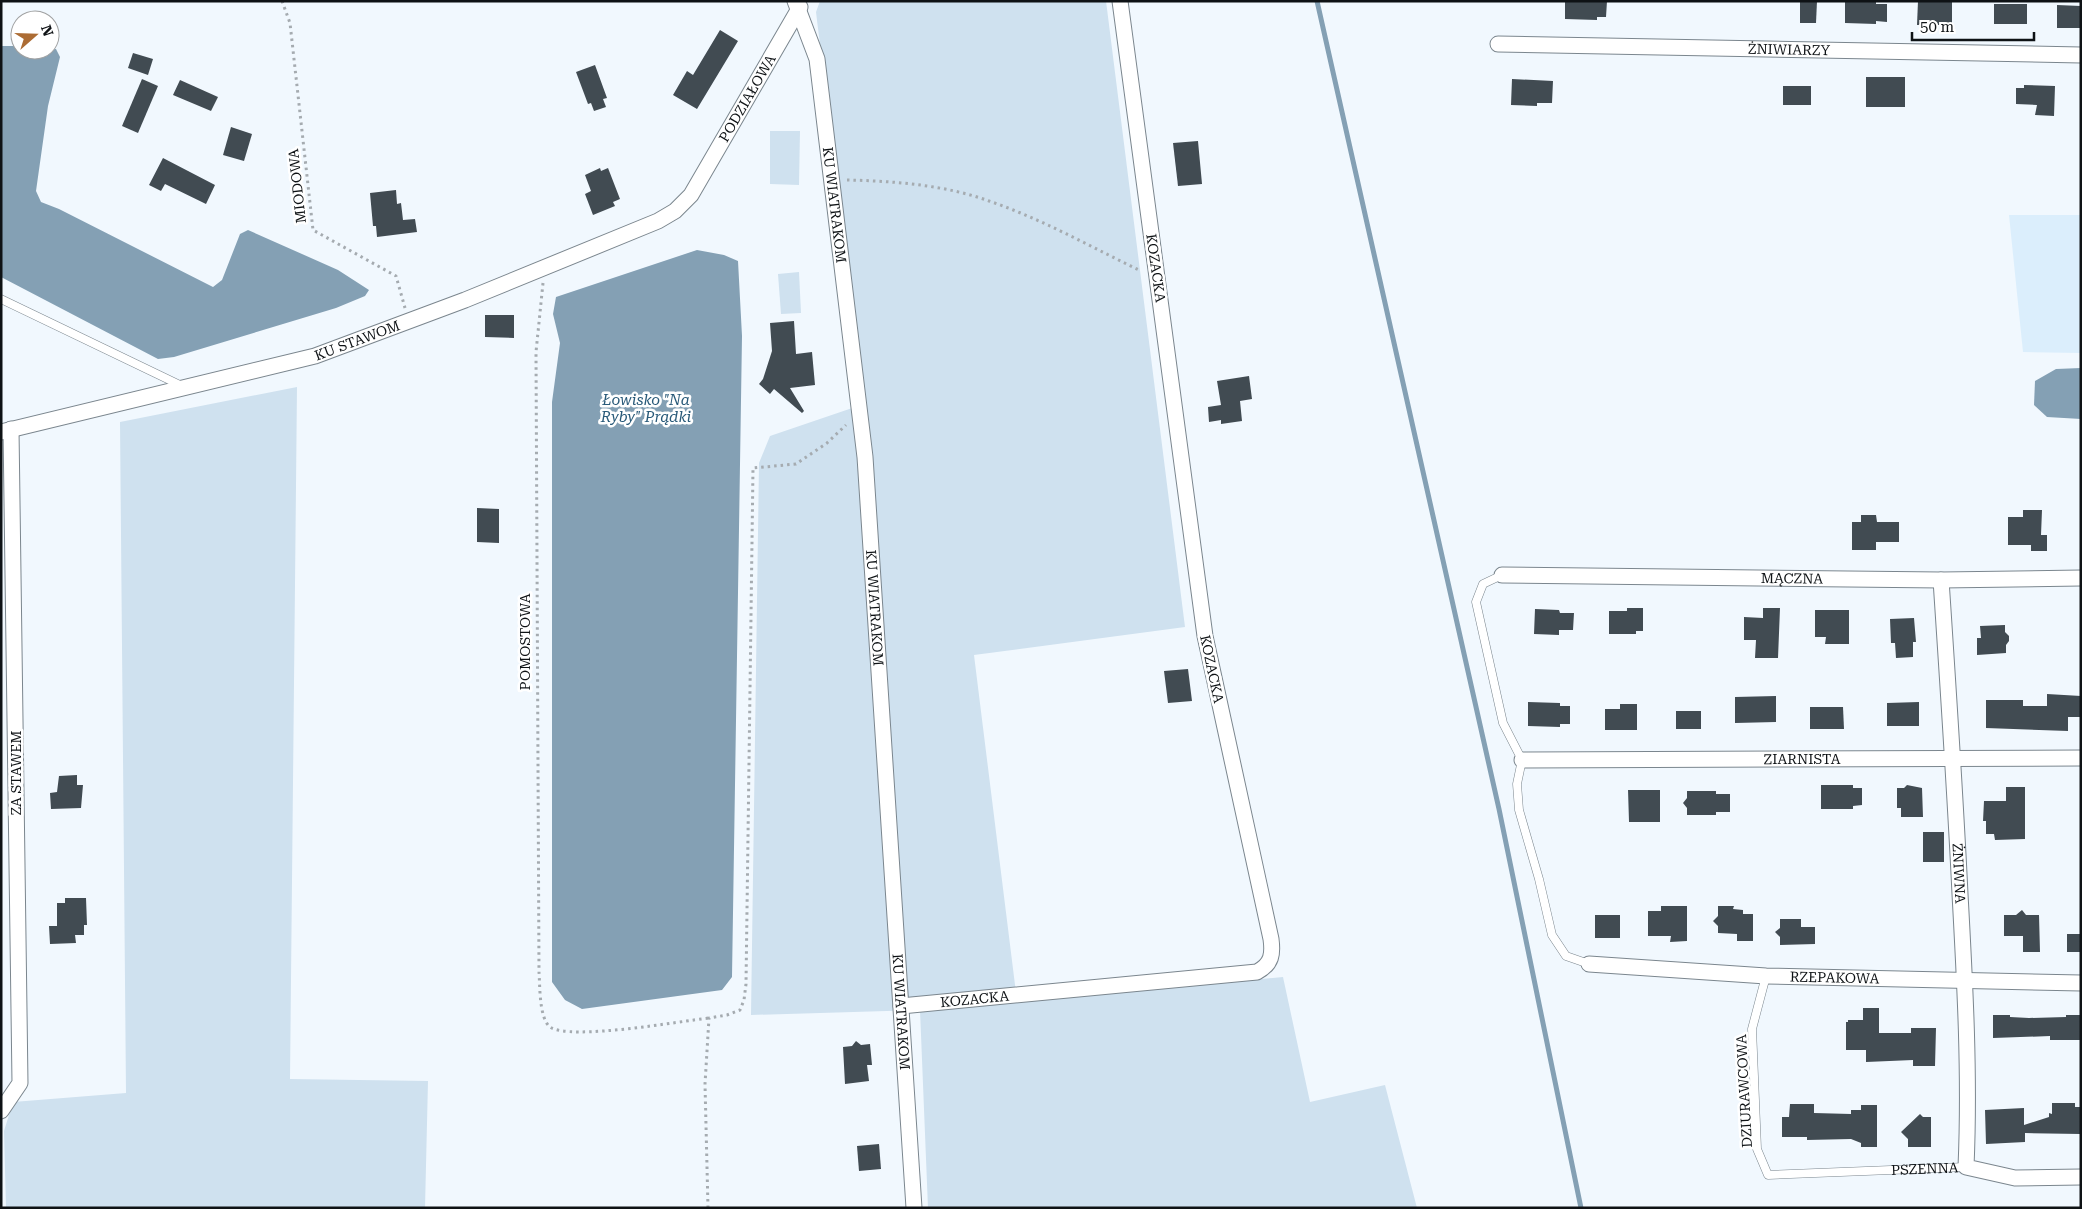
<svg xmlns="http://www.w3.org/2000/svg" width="2082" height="1209" viewBox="0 0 2082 1209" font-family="'Roboto Serif',serif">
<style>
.built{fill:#dbeefc}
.green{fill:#cfe1ef}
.water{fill:#84a0b4}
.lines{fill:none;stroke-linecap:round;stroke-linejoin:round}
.stream{stroke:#84a0b4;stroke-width:5}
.building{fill:#414b52}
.service-casing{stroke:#7b868e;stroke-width:9}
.minor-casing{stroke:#7b868e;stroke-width:17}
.path{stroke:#a5abb0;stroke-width:3;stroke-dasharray:2.5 4;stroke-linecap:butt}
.service{stroke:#fff;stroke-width:8}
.minor{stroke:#fff;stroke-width:15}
.labels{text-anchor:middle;stroke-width:5;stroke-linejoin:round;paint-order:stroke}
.street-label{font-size:14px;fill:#0e1215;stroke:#fff}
.water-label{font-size:15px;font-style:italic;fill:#295a79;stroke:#fff}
</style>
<rect width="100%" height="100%" fill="#f1f8fe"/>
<!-- built -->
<polygon class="built" points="2009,215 2081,215 2081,353 2023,352"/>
<!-- green -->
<g class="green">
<polygon points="820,1 1106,1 1185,627 974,655 1017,1001 1283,977 1310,1102 1385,1085 1417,1208 928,1208 920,1010 751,1015 759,463 770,436 864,404 816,12"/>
<polygon points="770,131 800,131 799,185 770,184"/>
<polygon points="799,272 801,313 781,314 778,274"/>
<polygon points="297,387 290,1079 428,1081 425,1208 6,1208 4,1131 13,1102 126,1093 120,422"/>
</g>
<!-- water -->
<g class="water">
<polygon points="1,46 20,46 20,50 56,49 60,57 48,106 36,191 41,202 59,209 213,287 222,280 240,234 248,230 338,270 369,290 365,296 336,308 174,357 158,359 1,277"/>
<polygon points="697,250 724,255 738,261 742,336 732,977 722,990 582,1009 565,1000 552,982 552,402 560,343 553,314 556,297"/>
<polygon points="2081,368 2081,419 2047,417 2034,405 2035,381 2056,369"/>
</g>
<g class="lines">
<!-- stream -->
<polyline class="stream" points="1317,1 1499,809 1581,1208"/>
</g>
<!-- building -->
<g class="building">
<polygon points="1565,1 1607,1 1606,17 1597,17 1597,20 1565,19"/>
<polygon points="1800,1 1817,1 1816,23 1800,23"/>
<polygon points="1845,1 1876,2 1876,4 1887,4 1887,22 1876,21 1876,24 1845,23"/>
<polygon points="1918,1 1952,1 1952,25 1917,25"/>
<rect x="1994" y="4" width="33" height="20"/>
<polygon points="2057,5 2081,6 2081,28 2057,28"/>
<polygon points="720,30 738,41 697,109 673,95 687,71 693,75"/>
<polygon points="133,53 153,59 148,75 128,68"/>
<polygon points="595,65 607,98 603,99 606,107 594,111 591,103 588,104 576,72"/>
<rect x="1866" y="77" width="39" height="30"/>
<polygon points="142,79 158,86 138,133 122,126"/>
<polygon points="1512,79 1553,81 1552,103 1537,103 1537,106 1511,105"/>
<polygon points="180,80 218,97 211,111 173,95"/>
<polygon points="2024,85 2055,86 2054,116 2035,115 2037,105 2016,104 2016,88 2024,88"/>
<rect x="1783" y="86" width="28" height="19"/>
<polygon points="231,127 252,134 244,161 223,155"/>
<polygon points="1198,141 1202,184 1178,186 1173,143"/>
<polygon points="163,158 215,185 206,204 165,184 161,191 149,185"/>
<polygon points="600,168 601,171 608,168 620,199 613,202 615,206 593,215 585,194 591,191 585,175"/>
<polygon points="396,190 397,204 401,203 403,220 415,219 417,232 377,237 376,226 373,226 370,193"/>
<polygon points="485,315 514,315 514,338 485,337"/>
<polygon points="794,321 796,354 812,352 815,385 790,388 804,411 802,413 774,389 770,394 759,384 763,379 772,351 770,323"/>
<polygon points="1249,376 1252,399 1240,401 1242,421 1221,424 1221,420 1209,422 1208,407 1221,405 1217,381"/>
<polygon points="477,508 499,509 499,543 477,542"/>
<polygon points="2023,510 2042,510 2041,535 2047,535 2047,551 2031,551 2031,545 2008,545 2008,517 2023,517"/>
<polygon points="1861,515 1876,515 1877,522 1899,522 1899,542 1876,542 1876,550 1852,550 1852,522 1861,522"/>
<polygon points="1627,608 1643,608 1643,631 1636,631 1636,634 1609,634 1609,611 1627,611"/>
<polygon points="1763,608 1780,608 1778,658 1755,658 1756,640 1744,640 1744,617 1763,618"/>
<polygon points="1535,609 1559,610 1560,613 1574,613 1573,630 1559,630 1559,635 1534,634"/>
<polygon points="1815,610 1849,610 1849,644 1825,644 1826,637 1815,637"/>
<polygon points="1914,618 1916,642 1913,642 1913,657 1896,658 1895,643 1891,643 1890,619"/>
<polygon points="2005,625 2005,632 2009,636 2009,641 2006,645 2006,653 1977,655 1977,638 1981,638 1980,626"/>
<polygon points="1188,669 1192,701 1168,703 1164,671"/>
<polygon points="2047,694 2081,696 2081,717 2068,717 2068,731 1986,728 1986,700 2023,700 2023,706 2047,706"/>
<polygon points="1776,696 1776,722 1735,723 1735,697"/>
<polygon points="1528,702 1560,703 1560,706 1570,706 1570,724 1560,724 1560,727 1528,726"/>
<polygon points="1919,702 1919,726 1887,726 1887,703"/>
<polygon points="1620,704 1637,704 1637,730 1605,730 1605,709 1620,709"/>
<polygon points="1810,707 1843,707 1844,729 1810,729"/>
<rect x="1676" y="711" width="25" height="18"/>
<polygon points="77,775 77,785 83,785 81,808 51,809 50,793 57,792 59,776"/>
<polygon points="1821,785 1853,785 1853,788 1862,788 1862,805 1853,806 1853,809 1821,809"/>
<polygon points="1907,785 1922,788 1923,817 1901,817 1901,808 1897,808 1897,788 1904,788"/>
<polygon points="2006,787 2025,787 2025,839 1995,840 1994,834 1986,834 1986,821 1983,821 1984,801 2006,801"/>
<polygon points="1628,790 1660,790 1660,822 1629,822"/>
<polygon points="1687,791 1716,791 1716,794 1730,794 1730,812 1716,812 1716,815 1687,815 1687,808 1683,803 1687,798"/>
<rect x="1923" y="832" width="21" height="30"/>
<polygon points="65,898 86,898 87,925 84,925 84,935 75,935 76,943 50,944 49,926 57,926 57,903 65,903"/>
<polygon points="1661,906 1687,906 1687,941 1670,942 1671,936 1648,936 1648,911 1661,911"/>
<polygon points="1718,906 1734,906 1733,909 1743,910 1743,914 1753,914 1753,941 1737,941 1737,934 1718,933 1718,926 1713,921 1718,916"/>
<polygon points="2022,910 2026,915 2039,915 2040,952 2023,952 2023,936 2004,936 2004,915 2016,915"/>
<rect x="1595" y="915" width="25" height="23"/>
<polygon points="1780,919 1801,919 1801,927 1815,927 1815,944 1780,945 1780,937 1775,932 1780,928"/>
<rect x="2067" y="934" width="14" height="18"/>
<polygon points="1863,1008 1879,1008 1879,1033 1911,1033 1911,1028 1936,1028 1935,1066 1913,1066 1913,1060 1866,1062 1866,1050 1846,1050 1846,1022 1848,1022 1848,1020 1863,1020"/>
<polygon points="1993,1015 2010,1015 2010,1017 2029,1018 2066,1017 2066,1015 2080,1015 2081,1040 2050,1040 2050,1036 1993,1038"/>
<polygon points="856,1041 861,1045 870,1044 872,1065 867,1065 869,1081 845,1084 843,1047 852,1046"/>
<polygon points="2052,1103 2075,1103 2075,1107 2081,1107 2081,1134 2025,1133 2025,1142 1986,1144 1985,1110 2024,1108 2024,1125 2049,1117 2049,1113 2052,1114"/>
<polygon points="1790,1104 1814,1104 1814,1113 1851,1114 1851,1110 1861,1110 1861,1105 1877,1105 1877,1147 1861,1147 1861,1143 1851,1139 1807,1140 1807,1137 1782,1137 1782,1117 1789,1117"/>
<polygon points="1920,1114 1923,1117 1931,1117 1931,1147 1908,1147 1908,1139 1901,1132"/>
<polygon points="879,1144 881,1169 859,1171 857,1146"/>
</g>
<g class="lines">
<!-- service casing -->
<g class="service-casing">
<g id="service">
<polyline points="1,299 182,386"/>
<polyline points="1502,575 1483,584 1476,602 1503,723 1522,760 1517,784 1519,810 1539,879 1552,935 1566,956 1589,964"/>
<path id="s1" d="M1766,976L1752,1029L1757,1149L1768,1175L1966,1167"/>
</g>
</g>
<!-- minor casing -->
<g class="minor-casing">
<g id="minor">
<path id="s2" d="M795,1L817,59L865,457L914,1208"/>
<path id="s3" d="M1498,44L2081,55"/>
<path id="s4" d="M1,432L315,356L465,300L658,221L675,211L691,195L800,7"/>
<path id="s5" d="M1502,575L1941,580L2081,578"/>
<path id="s6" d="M1941,580C1948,685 1955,789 1960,894C1965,985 1970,1076 1966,1167L2015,1178L2081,1177"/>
<path id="s7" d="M1522,760L2081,758"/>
<path id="s8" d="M1589,964L1766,976L2081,983"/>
<path id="s9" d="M901,1006L1257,972C1272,964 1273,954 1271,939L1205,636L1120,1"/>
<polyline points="1,1111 20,1083 11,429"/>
</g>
</g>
<!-- path -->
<g class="path">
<polyline points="282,1 290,23 313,230 396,276 405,308"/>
<path d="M847,180C894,181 945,185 989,201C1042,219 1091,247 1141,271"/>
<path d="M543,283L536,352L539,972C540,986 539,1018 550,1027C570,1041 681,1021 709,1018"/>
<polyline points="708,1208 705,1084 709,1018 727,1015 740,1010 744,1000 746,984 753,468 796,464 827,443 846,425"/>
</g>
<!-- service -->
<use href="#service" class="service"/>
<!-- minor -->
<use href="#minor" class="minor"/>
</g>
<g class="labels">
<!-- street labels -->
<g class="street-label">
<text dy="5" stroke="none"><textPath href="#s3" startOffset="291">ŻNIWIARZY</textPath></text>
<text dy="5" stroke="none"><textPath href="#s4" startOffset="846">PODZIAŁOWA</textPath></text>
<text transform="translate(297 186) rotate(-96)" y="5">MIODOWA</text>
<text dy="5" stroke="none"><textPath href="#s2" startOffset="209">KU WIATRAKOM</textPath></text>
<text transform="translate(1156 268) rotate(82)" y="5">KOZACKA</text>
<text dy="5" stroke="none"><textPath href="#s4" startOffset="368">KU STAWOM</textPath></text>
<text dy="5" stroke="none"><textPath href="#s5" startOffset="290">MĄCZNA</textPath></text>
<text dy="5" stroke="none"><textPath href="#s2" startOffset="614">KU WIATRAKOM</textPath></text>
<text transform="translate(525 642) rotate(-90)" y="5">POMOSTOWA</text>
<text transform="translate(1212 669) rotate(78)" y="5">KOZACKA</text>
<text dy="5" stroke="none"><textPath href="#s7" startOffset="280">ZIARNISTA</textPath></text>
<text transform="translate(16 773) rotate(-90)" y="5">ZA STAWEM</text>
<text dy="5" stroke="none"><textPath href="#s6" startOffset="294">ŻNIWNA</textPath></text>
<text dy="5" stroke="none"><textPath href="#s8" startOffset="246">RZEPAKOWA</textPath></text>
<text dy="5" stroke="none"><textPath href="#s9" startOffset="74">KOZACKA</textPath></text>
<text dy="5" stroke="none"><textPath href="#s2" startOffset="1019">KU WIATRAKOM</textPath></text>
<text transform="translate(1744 1091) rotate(-93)" y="5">DZIURAWCOWA</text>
<text dy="5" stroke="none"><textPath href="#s1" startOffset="360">PSZENNA</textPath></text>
</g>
<!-- water labels -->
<g class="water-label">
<text x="646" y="405">Łowisko "Na<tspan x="646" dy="17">Ryby" Prądki</tspan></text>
</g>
</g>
<!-- border -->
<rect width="2082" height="1209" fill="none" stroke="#0e1215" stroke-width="5"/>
<!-- north arrow -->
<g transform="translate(35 35) rotate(70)"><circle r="24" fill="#ffffff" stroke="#9fa0a1"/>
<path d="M0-4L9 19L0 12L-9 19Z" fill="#ac6c34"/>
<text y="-8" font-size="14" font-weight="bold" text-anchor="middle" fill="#0e1215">N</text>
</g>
<!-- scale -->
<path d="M1912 32v8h122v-8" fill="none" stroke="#0e1215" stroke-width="2.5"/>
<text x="1920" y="32" font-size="15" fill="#0e1215" stroke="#ffffff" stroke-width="4" paint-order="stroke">50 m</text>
</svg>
